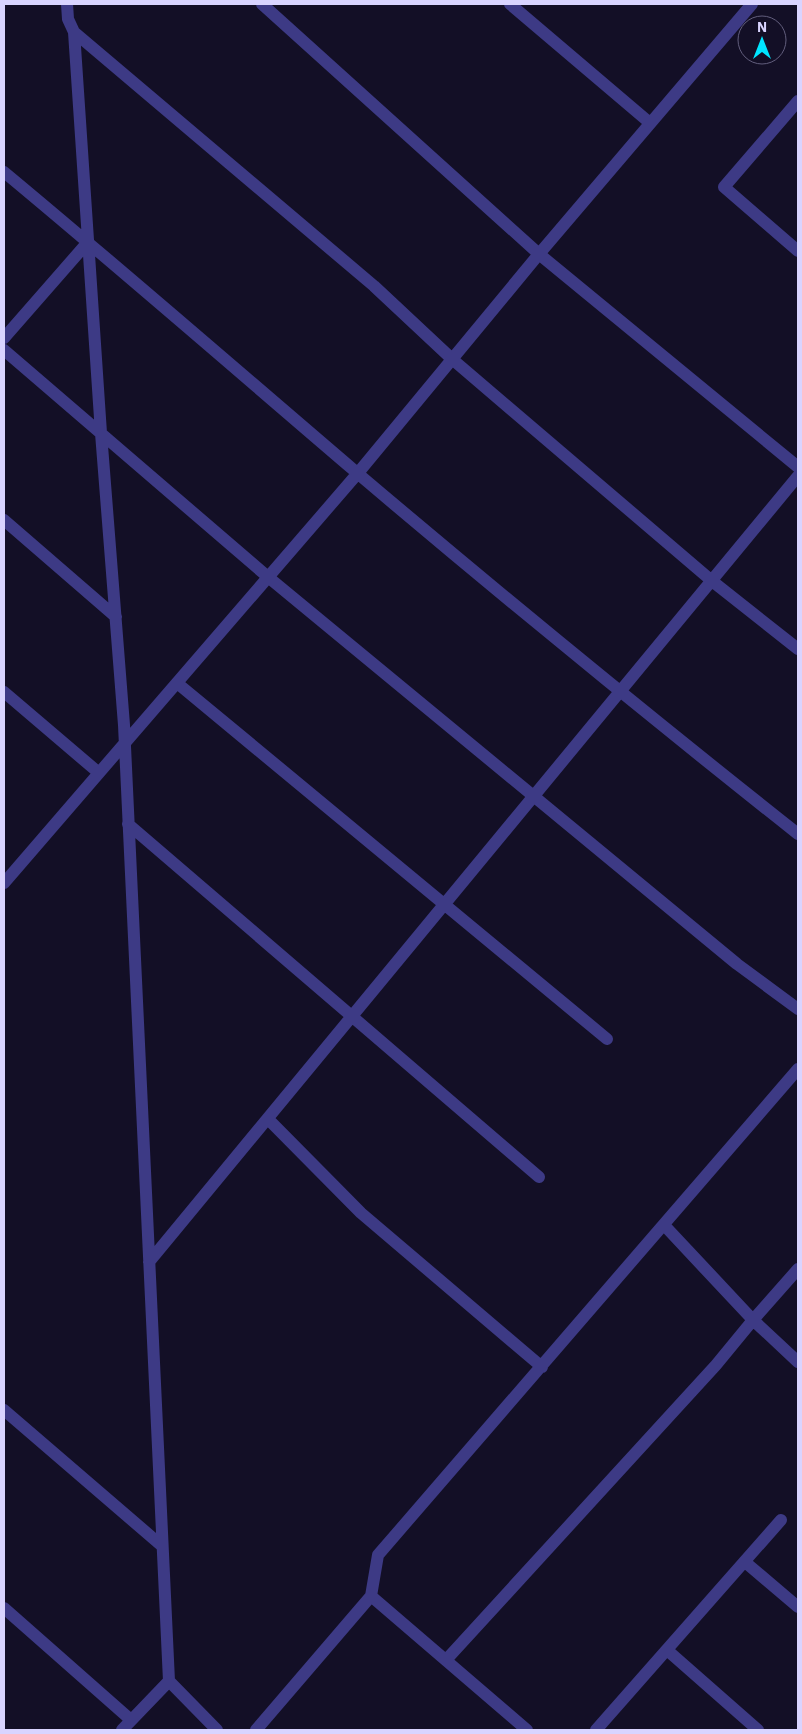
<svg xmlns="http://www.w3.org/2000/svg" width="802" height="1734" font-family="'IBM Plex Sans',sans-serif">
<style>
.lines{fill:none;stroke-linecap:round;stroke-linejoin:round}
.minor{stroke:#3d3a85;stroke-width:12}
</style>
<rect width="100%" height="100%" fill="#130f26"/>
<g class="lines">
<!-- minor -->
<path class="minor" d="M67,4l1,15 6,13 27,401 23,292 45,956
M262,4l277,250 259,213
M510,4l140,119
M74,32l300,254 78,73 260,222 86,68
M798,101l-74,86 74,64
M4,172c118,98 235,200 352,300 145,123 293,244 442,362
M4,338l84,-96
M4,350l264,227 469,387 61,45
M4,520l112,97
M177,683l430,356
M4,692l95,81
M128,824l411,353
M4,883l354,-410 181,-219 213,-250
M268,1119l93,94 181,154
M664,1225l89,95 45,42
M149,1262l649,-786
M4,1410l158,136
M745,1562l53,45
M371,1596l156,134
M4,1608l127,112
M667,1650l91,80
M446,1660l270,-295 37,-45 45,-51
M122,1730l47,-49 48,49
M256,1730l115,-134 7,-41 420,-486
M596,1730l185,-210"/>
</g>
<!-- border -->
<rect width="802" height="1734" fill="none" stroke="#d9d4ff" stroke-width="10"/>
<!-- north arrow -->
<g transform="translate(762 40)"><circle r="24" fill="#130f26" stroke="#625e7d"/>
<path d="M0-4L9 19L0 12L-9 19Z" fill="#00e5ff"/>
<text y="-8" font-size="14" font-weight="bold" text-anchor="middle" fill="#d9d4ff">N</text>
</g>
</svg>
